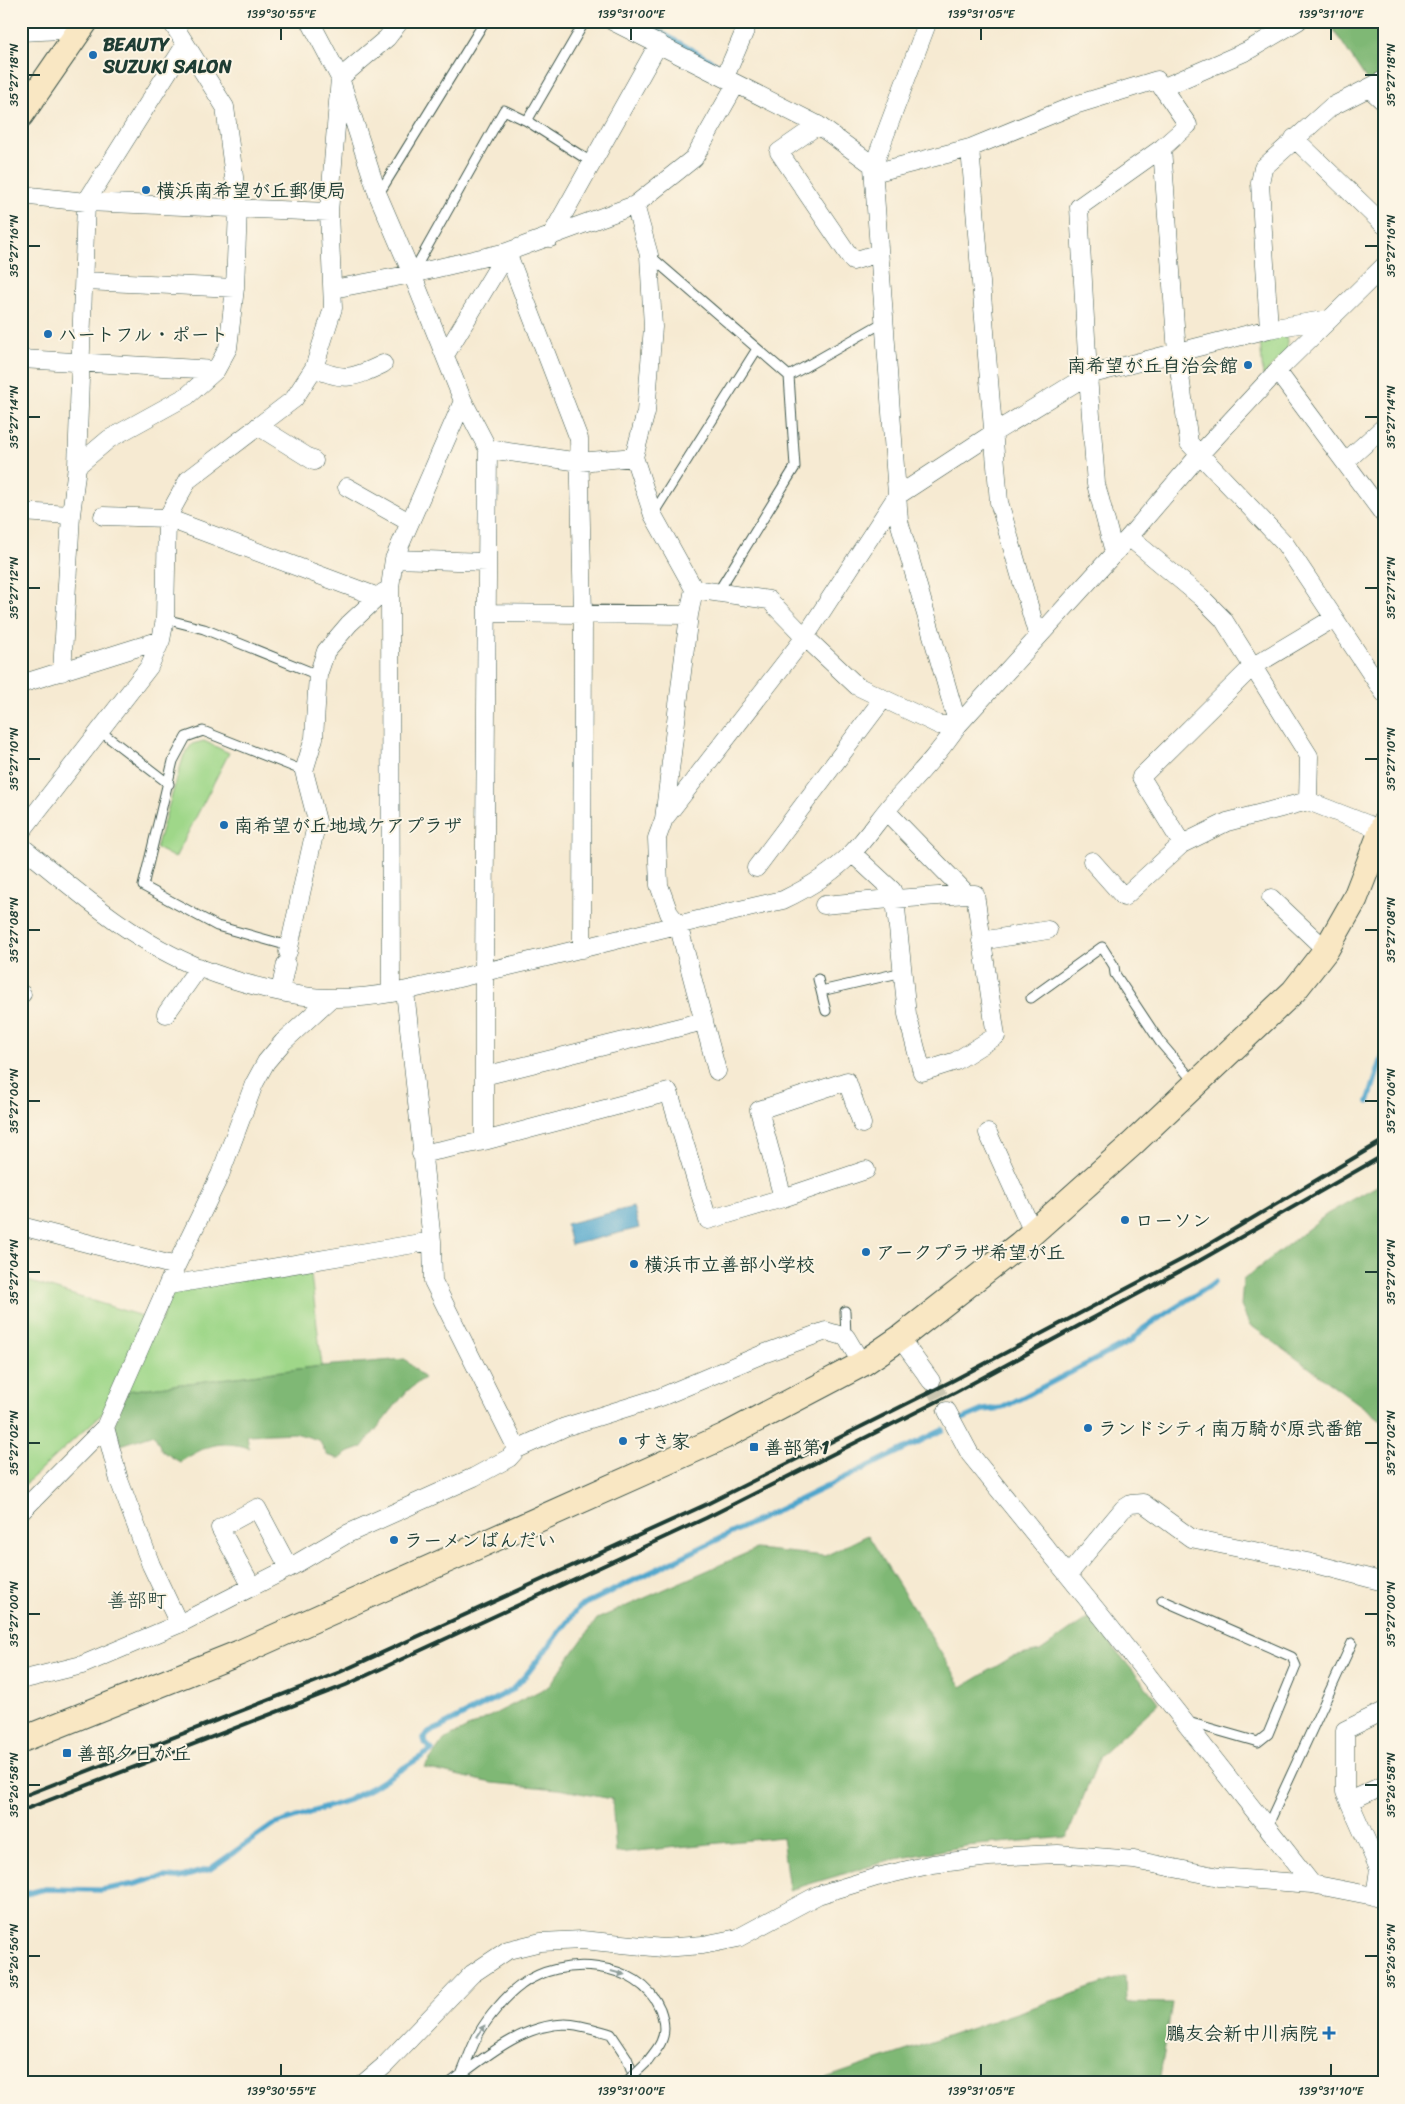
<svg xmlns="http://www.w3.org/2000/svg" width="1405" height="2104" font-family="Sriracha,'Klee One',sans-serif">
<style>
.green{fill:#9fd789;stroke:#5f8a5e}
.forest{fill:#7fb875;stroke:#4f7a54}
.water{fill:#4fa6cc;stroke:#377280}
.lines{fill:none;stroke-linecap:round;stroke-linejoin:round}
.stream{stroke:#4fa6cc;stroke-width:5.5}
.street-tunnel{stroke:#cbc7b2;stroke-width:18;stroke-dasharray:18 9;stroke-linecap:butt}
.lane-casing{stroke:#3f574c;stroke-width:11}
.street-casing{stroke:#3f574c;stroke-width:19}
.secondary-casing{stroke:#3f574c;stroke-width:27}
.lane{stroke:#fff;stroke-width:9}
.street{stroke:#fff;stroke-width:18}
.secondary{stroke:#f9e7c3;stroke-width:25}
.rail{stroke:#1f3d34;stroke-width:4}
.lane-bridge-casing{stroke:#3f574c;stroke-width:11;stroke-linecap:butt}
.lane-bridge{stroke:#fff;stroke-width:9}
.oneway{fill:#8f9e9a}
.ticks{fill:none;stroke:#1f3d34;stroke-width:2}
.poi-dot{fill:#1f6fb2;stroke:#fcf5e5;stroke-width:2}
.labels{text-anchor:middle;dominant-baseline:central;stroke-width:4;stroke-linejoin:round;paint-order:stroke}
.poi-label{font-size:19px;font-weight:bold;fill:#1f3d34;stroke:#fcf5e5;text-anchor:start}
.neighbourhood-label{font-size:20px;fill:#1f3d34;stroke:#fcf5e5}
.neatline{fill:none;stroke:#1f3d34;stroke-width:2}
.ticks-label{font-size:12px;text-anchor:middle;fill:#1f3d34}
</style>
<rect width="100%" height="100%" fill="#fcf5e5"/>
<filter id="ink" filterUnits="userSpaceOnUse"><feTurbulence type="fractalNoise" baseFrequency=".02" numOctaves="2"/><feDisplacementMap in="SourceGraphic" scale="10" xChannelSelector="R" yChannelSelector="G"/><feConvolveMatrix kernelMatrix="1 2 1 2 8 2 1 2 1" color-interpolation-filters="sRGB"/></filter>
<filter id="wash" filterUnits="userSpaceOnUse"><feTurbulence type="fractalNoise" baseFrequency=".0096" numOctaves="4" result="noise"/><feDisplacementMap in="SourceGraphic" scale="20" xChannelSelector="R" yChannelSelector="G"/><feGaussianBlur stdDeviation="1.12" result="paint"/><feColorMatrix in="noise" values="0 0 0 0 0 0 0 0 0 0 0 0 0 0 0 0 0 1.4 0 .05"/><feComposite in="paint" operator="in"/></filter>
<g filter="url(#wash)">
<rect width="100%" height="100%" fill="#f6ead2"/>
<!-- green -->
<path class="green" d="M1286,334l2,15 -25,27 -3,-37z
M204,741l25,12 -54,105 -19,-10 28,-93 8,-11z
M310,1267l12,99 -195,25 -106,97v-209l140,43 11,-33z"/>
<!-- forest -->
<path class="forest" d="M1328,21h56v52l-16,9z
M1384,1182v240l-135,-98 -8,-18 2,-26 84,-66z
M405,1359l19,19 -17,13 -46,57 -14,5 -7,6 -13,-4 -8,-15 -24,-7 -48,2 2,13c-31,-9 -43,-2 -69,14l-18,-11 -8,-17 -33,11 -7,-20 13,-34 195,-25z
M868,1535l94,152 50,-30 28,-6 49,-34 70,86 -59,53 -33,81 -101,9 -75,14 -102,30 -7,-53 -166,16 -4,-54 -54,-10 -66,-6 -68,-15 20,-28 105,-54 48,-67 159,-70 69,7z
M1125,1976l1,26 46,1 -13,80h-348z"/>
<!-- water -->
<path class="water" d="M633,1207l6,21 -68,17 -5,-21z"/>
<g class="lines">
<!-- stream -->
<path class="stream" d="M640,21l80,45
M1368,1102l16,-50
M960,1420l23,-10 19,-2 129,-67 13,-13 71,-46
M21,1895l24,-6 56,1 34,-6 17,-5 14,-2 13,1 31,-9 63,-44 75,-25 25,-13 59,-37 -7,-7 -1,-5 5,-5 83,-43 14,-15 53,-68 364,-177"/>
</g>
</g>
<g filter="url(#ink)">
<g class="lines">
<!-- street-tunnel -->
<path class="street-tunnel" d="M931,1381l16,30"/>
<defs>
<path id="lane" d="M527,121l58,-100
M378,195l107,-174
M649,255l140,121 6,91 -77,125
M412,274l92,-164 23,11 64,41
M789,376l95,-54
M653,514l104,-165
M165,619l39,10 114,46
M100,731l69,53
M289,946l-72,-20 -74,-40 30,-125 13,-24 17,-6 101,40
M818,979l8,32
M821,991l82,-19
M1031,998l71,-51 12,19 1,8 45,68 34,40
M845,1311l1,26
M1162,1600l130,57 4,9 -28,68 -10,8 -70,-20
M1267,1827l85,-184
M461,2075c6,-14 11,-29 18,-42 9,-16 28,-38 42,-48 39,-30 119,-25 139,24 4,11 6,23 1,33 -3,7 -9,13 -13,19
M450,2083c34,-25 71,-58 115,-59 15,0 32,6 46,10l16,24 9,25"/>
<path id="street" d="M310,21l30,57 38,117 34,79 51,127 25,48 -4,523v169
M612,21l206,104 63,46 89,-23 105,-43 82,-25 31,45 -26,23 -83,59 9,168 8,109 18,68
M21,32l60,-3
M725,77l24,-56
M1162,88l85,-37 51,-30
M1369,88l15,14
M818,125l-39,27 74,109 26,-8
M1294,138l90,87
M970,148l29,354 39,135
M1162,148l15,205 12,90 96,101 99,149
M21,195l65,7 243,10
M550,238l109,-195
M507,252l72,187 4,176 -1,334
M85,281l150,7
M333,289l79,-15 95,-22 128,-47 59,-47 42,-74
M1269,329l-9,-146 3,-15 68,-61 53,-27
M445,355l62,-103
M21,359l195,11
M314,368c30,14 40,10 69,-4
M1277,371l107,144
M258,426l56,35
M488,449l92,13 54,-5 12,-45 7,-85 -4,-72 -14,-50
M634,457l19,58 41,74 -5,26 -25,204
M1345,462l39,-35
M77,466l32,-27 78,-43 29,-26 12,-22 7,-60 3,-80 -13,-101 -54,-86
M347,487l62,35
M21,512l50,3
M103,516l64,2 211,79 6,-5
M1129,537l72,60 22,22 86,137 -1,45
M394,559l93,3
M694,589l75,11 36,37 52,49 82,39h19l-59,-204 -26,-354 55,-146
M488,613l201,2
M1334,618l-82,49 -111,110 41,67 45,-22 81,-21 74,29
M62,672l9,-157 6,-49 9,-264 99,-157
M21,684l140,-44
M886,811l81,83
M21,832l128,-165 12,-27 4,-21 2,-101 21,-38 106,-81 20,-31 19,-60 -4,-96 11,-134 47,-40 13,-17
M21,846c56,45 111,95 179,122 35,14 93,30 131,30 54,1 105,-15 157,-27 99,-23 196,-49 295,-71 25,-12 50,-27 69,-47 16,-17 29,-37 44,-54 22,-24 44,-47 62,-74l171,-188 71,-83 77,-83 107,-105
M1092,861l32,36 58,-53
M756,868l127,-169
M1271,898l55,52
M824,905l66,-6h5l72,-5h8l21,142 -40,25 -34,11 -15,-58 -12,-115 -3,-9 -40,-37
M981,941l67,-11
M288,952l29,-131 -13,-50 10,-33 4,-63 8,-24 23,-27 29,-27
M280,991l6,-27
M405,991l27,250 1,40 84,168
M391,993l-1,-406 4,-28 69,-158
M21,994h1
M166,1014l33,-47
M717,1071l-39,-147 -9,-11 -10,-28 -2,-47 7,-19 141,-182 92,-141 98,-64 93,-57 181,-46 60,-10
M484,1076l220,-55
M988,1133l45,99
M421,1154l63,-13 185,-49 39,128 75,-22 83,-28
M783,1198l-24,-88 88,-29 15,43
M21,1226l155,40
M169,1285l263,-44
M900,1338l31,43
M947,1411l23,43 132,163 210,267
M21,1512l84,-85
M1068,1575l55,-66 8,-5 12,-1 48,35 116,24 77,20
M252,1587l-32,-59 37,-20 32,60
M179,1624l-28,-59 -32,-85 -14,-53 71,-161 44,-91 34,-91 12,-22 17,-20 48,-44
M21,1680l61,-15 97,-41 110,-56 58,-34 127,-57 35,-19 8,-9 48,-22 96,-30 102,-43 63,-23 20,6 16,27
M1349,1801l35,-16
M1375,1897l4,-28 -34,-77v-62l39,-19
M364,2083l20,-17 88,-92 36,-24 33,-8 41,-2 81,8 40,-3 35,-7 80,-43 59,-18 56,-13 56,-7 69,-3 76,6 85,17 93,7 72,14"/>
<path id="secondary" d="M21,115l65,-94
M21,1740l218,-87 486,-217 137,-72 38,-26 120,-94 111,-99 163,-154 32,-41 29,-51 29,-75"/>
</defs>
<!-- lane casing -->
<use href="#lane" class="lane-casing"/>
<!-- street casing -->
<use href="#street" class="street-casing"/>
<!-- secondary casing -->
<use href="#secondary" class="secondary-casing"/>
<!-- lane -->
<use href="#lane" class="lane"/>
<!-- street -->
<use href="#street" class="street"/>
<!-- secondary -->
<use href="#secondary" class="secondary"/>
<!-- rail -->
<path class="rail" d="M21,1797l319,-125 365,-167 247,-124 242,-128 190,-113
M21,1811l325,-126 360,-167 250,-126 243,-131 185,-106"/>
<defs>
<path id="lane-bridge" d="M625,2083l23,-22"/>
</defs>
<!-- lane-bridge casing -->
<use href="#lane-bridge" class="lane-bridge-casing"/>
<!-- lane-bridge -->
<use href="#lane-bridge" class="lane-bridge"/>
</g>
<!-- one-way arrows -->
<defs><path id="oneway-solid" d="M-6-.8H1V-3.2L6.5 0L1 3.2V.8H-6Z" transform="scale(1.25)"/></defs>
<g class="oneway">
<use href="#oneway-solid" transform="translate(618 1973) rotate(15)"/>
<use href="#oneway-solid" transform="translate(481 2031) rotate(-57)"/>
</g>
</g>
<!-- ticks -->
<path class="ticks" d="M281,28v12M631,28v12M981,28v12M1331,28v12M28,75h12M1365,75h13M28,246h12M1365,246h13M28,417h12M1365,417h13M28,588h12M1365,588h13M28,759h12M1365,759h13M28,930h12M1365,930h13M28,1101h12M1365,1101h13M28,1272h12M1365,1272h13M28,1443h12M1365,1443h13M28,1614h12M1365,1614h13M28,1785h12M1365,1785h13M28,1956h12M1365,1956h13M281,2064v12M631,2064v12M981,2064v12M1331,2064v12"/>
<!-- markers -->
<g class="poi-dot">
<circle cx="93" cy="55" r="5"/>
<circle cx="146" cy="190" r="5"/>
<circle cx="48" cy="334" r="5"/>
<circle cx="1248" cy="365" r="5"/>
<circle cx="224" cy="825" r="5"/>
<circle cx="1125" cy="1220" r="5"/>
<circle cx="866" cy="1252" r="5"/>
<circle cx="634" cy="1264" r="5"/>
<circle cx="1088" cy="1428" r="5"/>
<circle cx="623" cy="1441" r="5"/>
<rect x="749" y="1442" width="10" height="10" rx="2.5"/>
<circle cx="394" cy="1540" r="5"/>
<rect x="62" y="1748" width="10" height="10" rx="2.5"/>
<path d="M1326.5 2025.5h5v5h5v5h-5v5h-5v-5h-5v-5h5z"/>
</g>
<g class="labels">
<!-- poi labels -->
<g class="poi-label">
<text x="103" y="44">BEAUTY<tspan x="103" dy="22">SUZUKI SALON</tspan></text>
<text x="156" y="190">横浜南希望が丘郵便局</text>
<text x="58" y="334">ハートフル・ポート</text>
<text x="1238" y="365" text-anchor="end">南希望が丘自治会館</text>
<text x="234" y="825">南希望が丘地域ケアプラザ</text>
<text x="1135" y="1220">ローソン</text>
<text x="876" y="1252">アークプラザ希望が丘</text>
<text x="644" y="1264">横浜市立善部小学校</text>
<text x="1098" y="1428">ランドシティ南万騎が原弐番館</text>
<text x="633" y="1441">すき家</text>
<text x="764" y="1447">善部第1</text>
<text x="404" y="1540">ラーメンばんだい</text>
<text x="77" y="1753">善部夕日が丘</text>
<text x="1318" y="2033" text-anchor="end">鵬友会新中川病院</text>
</g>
<!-- neighbourhood labels -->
<g class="neighbourhood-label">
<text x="137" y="1600">善部町</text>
</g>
</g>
<!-- margin -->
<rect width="1405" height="2104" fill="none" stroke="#fcf5e5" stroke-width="55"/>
<rect x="28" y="28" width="1350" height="2048" class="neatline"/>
<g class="ticks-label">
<text x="281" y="18">139°30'55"E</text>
<text x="631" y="18">139°31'00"E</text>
<text x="981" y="18">139°31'05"E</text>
<text x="1331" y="18">139°31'10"E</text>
<text transform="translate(14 75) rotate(-90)" y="4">35°27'18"N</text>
<text transform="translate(1391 75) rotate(-90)" y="4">35°27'18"N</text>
<text transform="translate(14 246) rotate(-90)" y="4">35°27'16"N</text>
<text transform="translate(1391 246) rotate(-90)" y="4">35°27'16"N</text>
<text transform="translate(14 417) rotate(-90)" y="4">35°27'14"N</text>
<text transform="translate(1391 417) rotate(-90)" y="4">35°27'14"N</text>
<text transform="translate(14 588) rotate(-90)" y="4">35°27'12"N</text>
<text transform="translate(1391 588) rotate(-90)" y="4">35°27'12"N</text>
<text transform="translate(14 759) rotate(-90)" y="4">35°27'10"N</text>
<text transform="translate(1391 759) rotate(-90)" y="4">35°27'10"N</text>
<text transform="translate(14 930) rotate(-90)" y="4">35°27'08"N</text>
<text transform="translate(1391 930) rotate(-90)" y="4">35°27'08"N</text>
<text transform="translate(14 1101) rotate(-90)" y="4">35°27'06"N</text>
<text transform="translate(1391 1101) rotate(-90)" y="4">35°27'06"N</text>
<text transform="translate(14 1272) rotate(-90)" y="4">35°27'04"N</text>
<text transform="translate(1391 1272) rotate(-90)" y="4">35°27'04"N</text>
<text transform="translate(14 1443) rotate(-90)" y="4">35°27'02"N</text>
<text transform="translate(1391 1443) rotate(-90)" y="4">35°27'02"N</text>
<text transform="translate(14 1614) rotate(-90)" y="4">35°27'00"N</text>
<text transform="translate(1391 1614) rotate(-90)" y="4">35°27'00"N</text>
<text transform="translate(14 1785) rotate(-90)" y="4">35°26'58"N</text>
<text transform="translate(1391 1785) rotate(-90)" y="4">35°26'58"N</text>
<text transform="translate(14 1956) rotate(-90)" y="4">35°26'56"N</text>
<text transform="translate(1391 1956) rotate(-90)" y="4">35°26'56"N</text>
<text x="281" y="2095">139°30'55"E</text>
<text x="631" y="2095">139°31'00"E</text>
<text x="981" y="2095">139°31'05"E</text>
<text x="1331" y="2095">139°31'10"E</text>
</g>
</svg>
